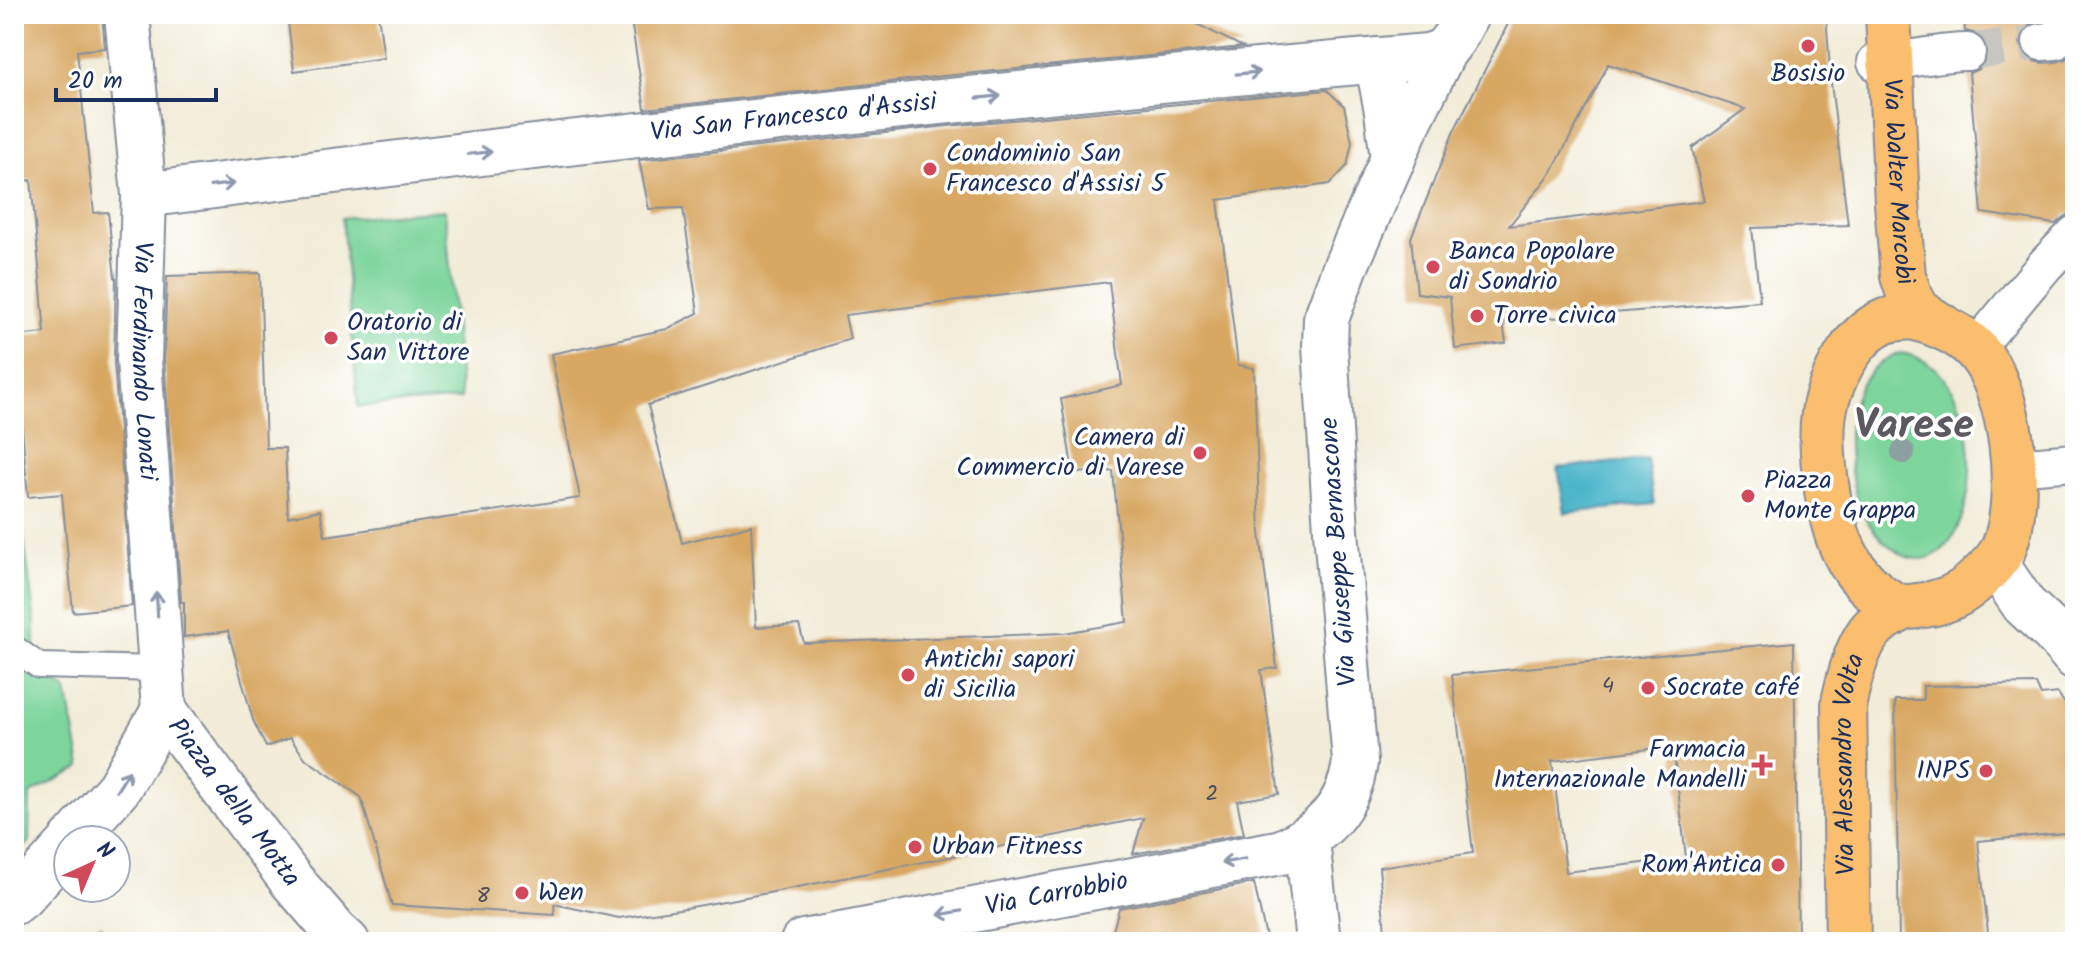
<svg xmlns="http://www.w3.org/2000/svg" width="2089" height="956" font-family="Kalam,sans-serif">
<style>
.green{fill:#7dd59b;stroke:#4c827c;stroke-width:2}
.water{fill:#4cb6c9;stroke:#347294;stroke-width:2}
.building{fill:#d8a863;fill-rule:evenodd}
.lines{fill:none;stroke-linecap:round;stroke-linejoin:round}
.pedestrian-tunnel{stroke:#c7c6c0;stroke-width:36;stroke-dasharray:36 18;stroke-linecap:butt}
.service-casing{stroke:#868e9b;stroke-width:28}
.pedestrian-casing{stroke:#868e9b;stroke-width:40}
.minor-casing{stroke:#868e9b;stroke-width:48}
.primary-casing{stroke:#868e9b;stroke-width:48}
.service{stroke:#fff;stroke-width:24}
.pedestrian{stroke:#fff;stroke-width:36}
.minor{stroke:#fff;stroke-width:44}
.primary{stroke:#fbbd6e;stroke-width:44}
.tree{fill:#8ca09f}
.oneway{stroke:#8d97ae}
.poi-dot{fill:#d1495b;stroke:#fff;stroke-width:3}
.labels{text-anchor:middle;dominant-baseline:central;stroke-width:7;stroke-linejoin:round;paint-order:stroke}
.number-label{font-size:22px;fill:#4a4d5f}
.poi-label{font-size:26px;fill:#1b2f5e;stroke:#fff;text-anchor:start}
.street-label{font-size:26px;fill:#1b2f5e;stroke:#fff}
.town-label{font-size:42px;font-weight:bold;fill:#5d5960;stroke:#fff}
</style>
<rect width="100%" height="100%" fill="#fff"/>
<filter id="ink" filterUnits="userSpaceOnUse"><feTurbulence type="fractalNoise" baseFrequency=".0125" numOctaves="2"/><feDisplacementMap in="SourceGraphic" scale="16" xChannelSelector="R" yChannelSelector="G"/><feConvolveMatrix kernelMatrix="1 2 1 2 8 2 1 2 1" color-interpolation-filters="sRGB"/></filter>
<filter id="wash" filterUnits="userSpaceOnUse"><feTurbulence type="fractalNoise" baseFrequency=".006" numOctaves="4" result="noise"/><feDisplacementMap in="SourceGraphic" scale="32" xChannelSelector="R" yChannelSelector="G"/><feGaussianBlur stdDeviation="1.8" result="paint"/><feColorMatrix in="noise" values="0 0 0 0 0 0 0 0 0 0 0 0 0 0 0 0 0 1.4 0 .05"/><feComposite in="paint" operator="in"/></filter>
<g filter="url(#wash)">
<rect width="100%" height="100%" fill="#f2ecd8"/>
<!-- green -->
<path class="green" d="M445,210l16,189 -103,8 -16,-189z
M1901,353c94,14 84,205 18,206 -11,0 -19,-4 -27,-11 -12,-9 -21,-20 -28,-32 -8,-13 -11,-32 -13,-46 -6,-47 -2,-100 50,-117z
M14,465l21,158v38l32,30 14,76 -51,27 -1,48 -15,13z
M101,925l4,17h-45z"/>
<!-- water -->
<path class="water" d="M1647,459l7,45 -89,9 -7,-45z"/>
<g id="blocks">
<!-- building -->
<path class="building" d="M14,14h88l3,34 -28,3 17,162 14,-1 7,66h1l-2,84 18,244 -59,6 -11,-118 -34,3 -14,-161 31,-3 -14,-153 -17,2z
M287,14h91l6,44 -90,13z
M630,14h547l66,33 -300,29 -298,33z
M1513,14h313l5,69 17,142 -96,3 8,73 -257,21 3,21 -51,6 -5,-52 -33,-4 -6,-55 43,-107zM1608,64l137,45 -53,39 12,53 -195,25 42,-53 46,-86z
M1964,14h84l-5,7 -13,3 -7,8 -3,11 4,11 9,7 9,2 14,-1 10,-3 9,-10v165h-7l-13,10 -73,-11 -13,-140 10,-4 6,-7 3,-12 -3,-8 -8,-8 -12,-3z
M1327,90l17,16 8,36 -5,24 -17,18 -112,16 20,165 16,3 6,165 17,135 -16,2 18,124 -42,7 7,33 -111,20 10,-36 -370,74 -87,16 -67,10 -65,-14 1,11 -163,-10 -31,-108 -55,-38 -16,-21 -24,9 -13,-27 -25,-89 -44,6v-35h-3l-17,-243 3,-83 93,-3 6,175h19l3,69 32,-7 5,26 255,-38 -29,-144 116,-25 31,-16 -15,-105 -34,1 -10,-49 309,-34zM1109,282l13,103 -61,14 12,74 40,-2 14,151 -63,11 -260,10 -5,-18 -43,2 -5,-102 -69,18 -34,-138 202,-66 -5,-24z
M1794,642l4,300h-412l-7,-75 94,-14 -21,-178zM1673,746l13,112 -120,14 -14,-111z
M2036,684l5,11 17,-2 17,27v112l-97,9 11,101h-90l-4,-242h28v-14z
M1254,883l13,59h-157l9,-34z"/>
</g>
</g>
<g filter="url(#ink)">
<use href="#blocks" fill-opacity="0" stroke="#868e9b" stroke-width="2"/>
<g class="lines">
<!-- pedestrian-tunnel -->
<path class="pedestrian-tunnel" d="M1967,52l74,-10"/>
<defs>
<path id="service" d="M14,648l25,18 121,3"/>
<path id="pedestrian" d="M2041,42l14,-1 18,-27
M1876,62c30,0 60,-10 91,-10
M1975,349l71,-85 29,-30
M2014,467l61,-5"/>
<g id="minor">
<path id="s1" d="M127,14l17,181 -5,165 25,350"/>
<path d="M1377,60l10,51 6,48"/>
<path id="s2" d="M144,195c427,-55 855,-103 1284,-139l16,-5"/>
<path d="M2003,550l-5,17 26,38 29,27 22,25"/>
<path id="s3" d="M164,710l128,171 44,51 11,10"/>
<path d="M72,840l46,-51 46,-79"/>
<path d="M1307,840l11,102"/>
<path d="M14,902l7,-5 47,-52"/>
<path id="s4" d="M803,942l479,-90c40,-19 67,-44 73,-90l-19,-231 -11,-186 1,-26 19,-51 61,-140 38,-77 10,-13 13,-24"/>
</g>
<g id="primary">
<path id="s5" d="M1888,14l9,189 6,73 6,18 9,17 28,18"/>
<path d="M1912,317c23,6 47,15 64,33 37,40 48,147 28,197 -4,9 -11,17 -18,24 -19,20 -35,30 -62,34 -6,1 -13,2 -18,2 -12,0 -23,-9 -32,-16 -12,-11 -22,-23 -29,-38 -18,-35 -29,-117 -18,-154 9,-29 27,-64 56,-77 9,-4 19,-4 29,-5z"/>
<path id="s6" d="M1848,942l-4,-240c5,-23 14,-62 32,-77 8,-7 19,-12 28,-18"/>
</g>
</defs>
<!-- service casing -->
<use href="#service" class="service-casing"/>
<!-- pedestrian casing -->
<use href="#pedestrian" class="pedestrian-casing"/>
<!-- minor casing -->
<use href="#minor" class="minor-casing"/>
<!-- primary casing -->
<use href="#primary" class="primary-casing"/>
<!-- service -->
<use href="#service" class="service"/>
<!-- pedestrian -->
<use href="#pedestrian" class="pedestrian"/>
<!-- minor -->
<use href="#minor" class="minor"/>
<!-- primary -->
<use href="#primary" class="primary"/>
</g>
<!-- trees -->
<circle class="tree" cx="1903" cy="452" r="12"/>
<!-- one-way arrows -->
<defs><path id="oneway-shaft" d="M-6 0H5M1.5-3L5.5 0L1.5 3" fill="none" stroke-width="1.6" stroke-linecap="round" stroke-linejoin="round" transform="scale(2)"/></defs>
<g class="oneway">
<use href="#oneway-shaft" transform="translate(1248 73) rotate(-5)"/>
<use href="#oneway-shaft" transform="translate(989 97) rotate(-5)"/>
<use href="#oneway-shaft" transform="translate(480 153) rotate(-6)"/>
<use href="#oneway-shaft" transform="translate(222 185) rotate(-7)"/>
<use href="#oneway-shaft" transform="translate(157 604) rotate(-93)"/>
<use href="#oneway-shaft" transform="translate(123 781) rotate(-58)"/>
<use href="#oneway-shaft" transform="translate(1233 861) rotate(170)"/>
<use href="#oneway-shaft" transform="translate(950 913) rotate(170)"/>
</g>
</g>
<!-- markers -->
<g class="poi-dot">
<circle cx="1808" cy="46" r="8"/>
<circle cx="930" cy="169" r="8"/>
<circle cx="1433" cy="267" r="8"/>
<circle cx="1477" cy="316" r="8"/>
<circle cx="331" cy="338" r="8"/>
<circle cx="1200" cy="453" r="8"/>
<circle cx="1748" cy="496" r="8"/>
<circle cx="908" cy="675" r="8"/>
<circle cx="1648" cy="688" r="8"/>
<path d="M1758 753h8v8h8v8h-8v8h-8v-8h-8v-8h8z"/>
<circle cx="1986" cy="771" r="8"/>
<circle cx="915" cy="847" r="8"/>
<circle cx="1778" cy="865" r="8"/>
<circle cx="522" cy="893" r="8"/>
</g>
<g class="labels">
<!-- number labels -->
<g class="number-label">
<text x="1608" y="686">4</text>
<text x="1212" y="794">2</text>
<text x="483" y="896">8</text>
</g>
<!-- poi labels -->
<g class="poi-label">
<text x="1808" y="74" text-anchor="middle">Bosisio</text>
<text x="946" y="154">Condominio San<tspan x="946" dy="30">Francesco d'Assisi 5</tspan></text>
<text x="1449" y="252">Banca Popolare<tspan x="1449" dy="30">di Sondrio</tspan></text>
<text x="1493" y="316">Torre civica</text>
<text x="347" y="323">Oratorio di<tspan x="347" dy="30">San Vittore</tspan></text>
<text x="1184" y="438" text-anchor="end">Camera di<tspan x="1184" dy="30">Commercio di Varese</tspan></text>
<text x="1764" y="481">Piazza<tspan x="1764" dy="30">Monte Grappa</tspan></text>
<text x="924" y="660">Antichi sapori<tspan x="924" dy="30">di Sicilia</tspan></text>
<text x="1664" y="688">Socrate café</text>
<text x="1746" y="750" text-anchor="end">Farmacia<tspan x="1746" dy="30">Internazionale Mandelli</tspan></text>
<text x="1970" y="771" text-anchor="end">INPS</text>
<text x="931" y="847">Urban Fitness</text>
<text x="1762" y="865" text-anchor="end">Rom'Antica</text>
<text x="538" y="893">Wen</text>
</g>
<!-- street labels -->
<g class="street-label">
<text stroke="none"><textPath href="#s2" startOffset="654">Via San Francesco d'Assisi</textPath></text>
<text stroke="none"><textPath href="#s5" startOffset="168">Via Walter Marcobi</textPath></text>
<text stroke="none"><textPath href="#s1" startOffset="348">Via Ferdinando Lonati</textPath></text>
<text transform="translate(1339 552) rotate(-94)">Via Giuseppe Bernascone</text>
<text stroke="none"><textPath href="#s6" startOffset="178">Via Alessandro Volta</textPath></text>
<text stroke="none"><textPath href="#s3" startOffset="116">Piazza della Motta</textPath></text>
<text stroke="none"><textPath href="#s4" startOffset="258">Via Carrobbio</textPath></text>
</g>
<!-- town labels -->
<g class="town-label">
<text x="1914" y="426">Varese</text>
</g>
</g>
<!-- margin -->
<rect width="2089" height="956" fill="none" stroke="#fff" stroke-width="48"/>
<!-- north arrow -->
<g transform="translate(92 864) rotate(44)"><circle r="38" fill="#ffffff" stroke="#a4acbf" stroke-width="2"/>
<path d="M0-6L14 30L0 20L-14 30Z" fill="#d1495b"/>
<text y="-12" font-size="22" font-weight="bold" text-anchor="middle" fill="#1b2f5e">N</text>
</g>
<!-- scale -->
<path d="M56 88v12h160v-12" fill="none" stroke="#1b2f5e" stroke-width="4"/>
<text x="68" y="88" font-size="24" fill="#1b2f5e" stroke="#ffffff" stroke-width="6" paint-order="stroke">20 m</text>
</svg>
